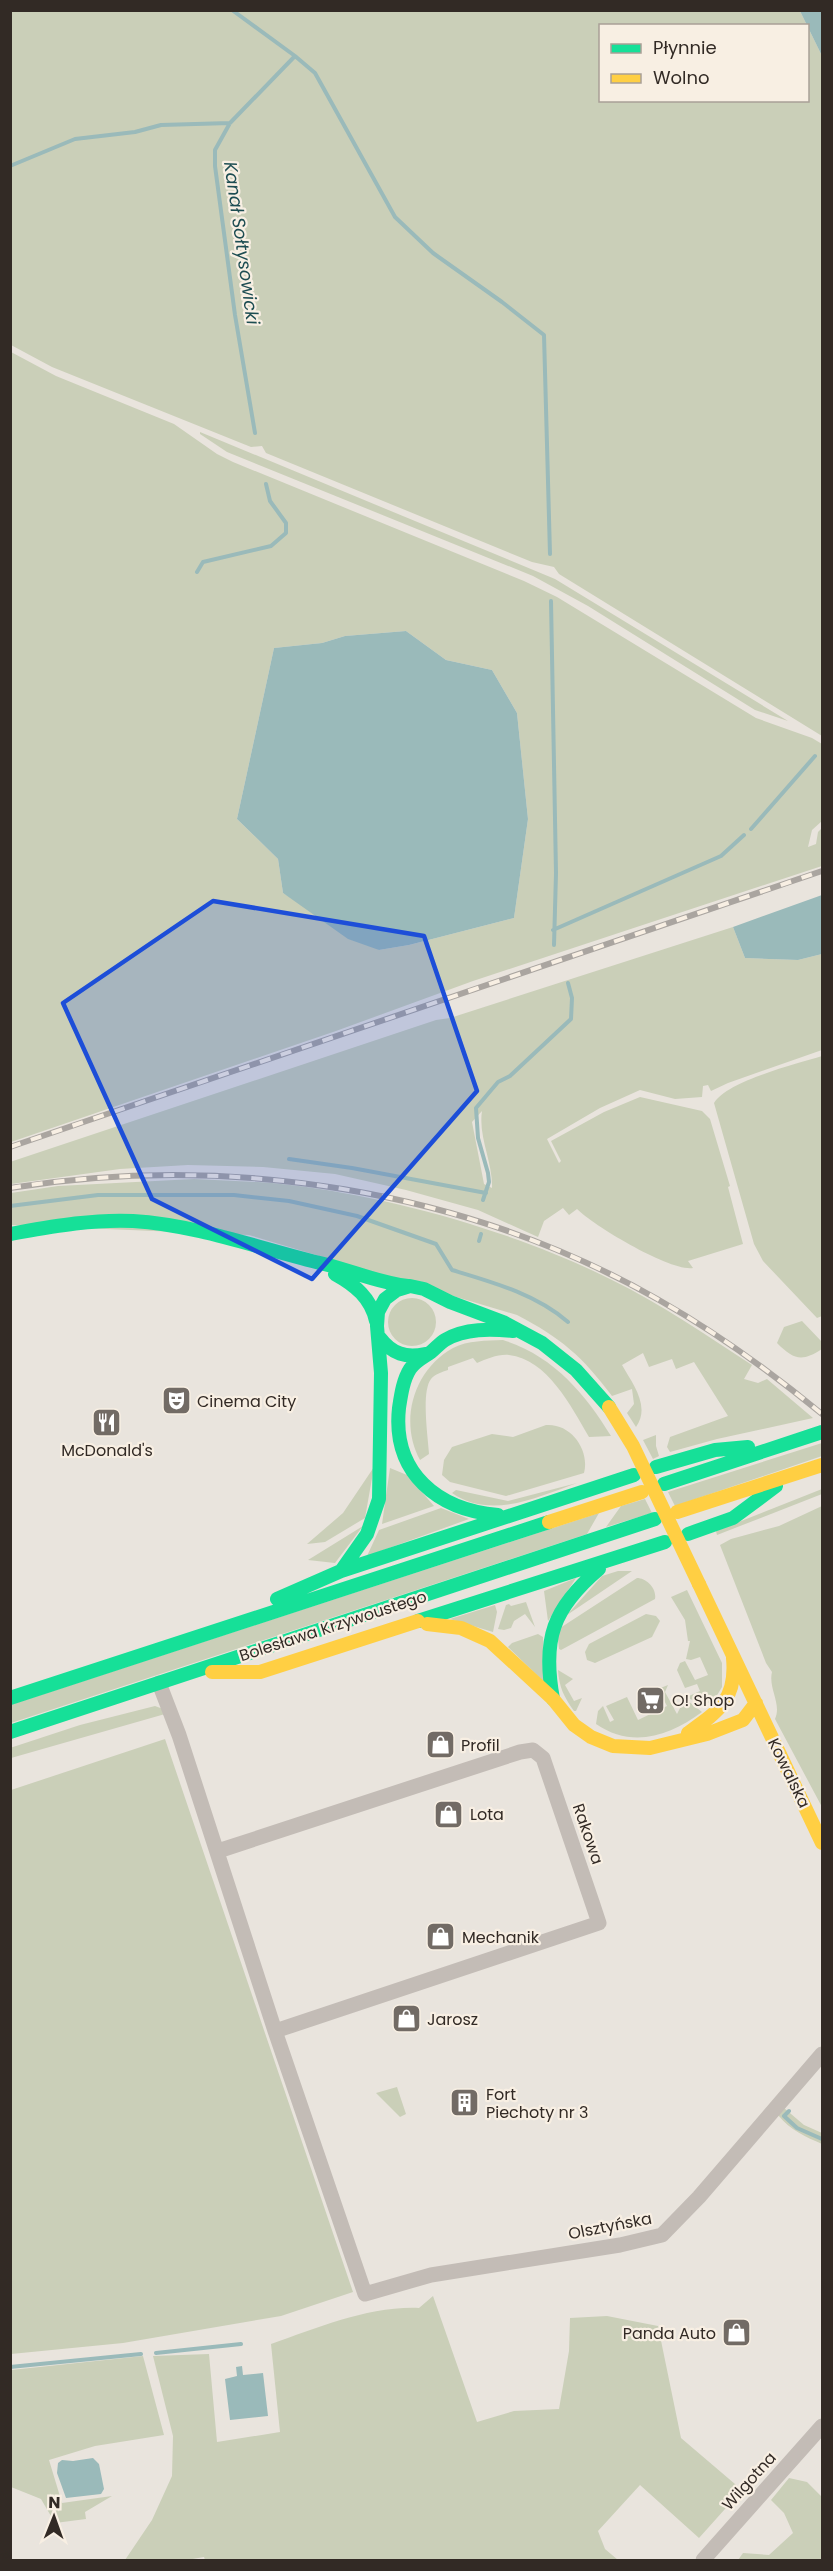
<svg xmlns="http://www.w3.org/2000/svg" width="833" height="2571" font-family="Poppins,sans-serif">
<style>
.green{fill:#cacfb8;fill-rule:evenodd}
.water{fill:#9ababa}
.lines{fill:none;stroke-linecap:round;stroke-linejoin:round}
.stream{stroke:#9ababa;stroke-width:4}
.street{stroke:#c3bcb6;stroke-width:15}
.fast{stroke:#16e098;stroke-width:14}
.slow{stroke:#ffcf43;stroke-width:14}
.rail-casing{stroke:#aaa5a0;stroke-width:6}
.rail{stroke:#f8efe3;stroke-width:4;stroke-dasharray:11;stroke-linecap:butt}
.slow-bridge{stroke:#ffcf43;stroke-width:14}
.marked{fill:#1d4ed8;fill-opacity:0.2;stroke:#1d4ed8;stroke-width:4.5;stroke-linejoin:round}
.labels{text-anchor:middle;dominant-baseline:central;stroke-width:4.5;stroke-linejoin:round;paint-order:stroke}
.poi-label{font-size:16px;fill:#322a25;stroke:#f8efe3;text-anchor:start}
.street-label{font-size:16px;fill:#322a25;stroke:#f8efe3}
.water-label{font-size:18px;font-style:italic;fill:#1d4d52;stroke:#f8efe3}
</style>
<rect width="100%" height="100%" fill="#e9e4dd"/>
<!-- green -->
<path class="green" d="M10,11h790l22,45v680l-263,-162 -5,-7 -22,-5 -266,-109 -4,-7 -11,1 -199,-80 -41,-22zM600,26h208v74h-208z
M11,352l45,24 118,48 43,30 16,8 291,119 33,16 199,121 56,20 10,6v77l-10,9 -4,17 8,-3 2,-12 4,-4v38l-349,115 -137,50 -325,111zM406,631l40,29 46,10 25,43 11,106 -14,99 -105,27 -30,5 -96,-57 -5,-34 -41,-40 37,-171 48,-5 23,-7z
M200,432l355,147 233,142 -33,-11 -167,-104 -55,-30 -306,-124 -27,-18z
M733,927l12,31 53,2 24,-6v96l-94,33 -17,8 -3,-6 -5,1 -1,11 -27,2 -35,-9 -40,18 -53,31 12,24 2,-2 -10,-20 53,-29 36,-15 62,14 8,8 20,67 -2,1 15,57 -55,17 5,7c-22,4 -99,-42 -116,-59l-8,6 -6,-7 -19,13 -6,16 -60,-27 -72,-20 -71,-16 -72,-7 -75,-2 -68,4 -109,15 -1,-22 426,-142 14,-2zM482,1111c-4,26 11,51 10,77l-8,-4 -12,-62z
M822,1056v260l-5,2 -54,-57 -9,-17 -40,-141c13,-22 82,-39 108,-47z
M194,1179c32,2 64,2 96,6 103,12 229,48 322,95 49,24 94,55 140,85l-8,14 14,4 9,-4 46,39 -96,21 -47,13 -3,-5 3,-10 58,-21 -34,-54 -18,7 -4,-10 -23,8 -6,-14 -21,12c10,18 29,41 14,62l-9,-14 7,-9 -2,-15 -20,7c-30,-40 -51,-58 -95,-81l-268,-80 -238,-10v-32l47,-7z
M388 1322a24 24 0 1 1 48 0a24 24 0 1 1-48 0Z
M802,1321l20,21v7c-20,13 -28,11 -45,-6l7,-16z
M503,1340c49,15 82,53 108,96l-22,1c-18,-31 -42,-78 -80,-82 -11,-1 -22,4 -32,8l-4,-5 -25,9v3c-6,2 -13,4 -17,9 -10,13 -3,58 -2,75l-9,6c-21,-38 -7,-90 33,-112 15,-8 33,-7 50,-8z
M546,1425c25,-2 44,25 38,48l-78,23 -56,-14 -8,-7 2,-15 8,-13 40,-13 21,3z
M656,1435v11l3,10 -6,3 -10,-19z
M822,1443v13l-147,50 -7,-14z
M374,1467l-9,51 -40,24 -18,2 36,-31z
M390,1468l17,7 27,31 -52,18z
M577,1483c-39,14 -86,37 -125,10l4,-3 52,11z
M822,1489v5l-105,41 -1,-4z
M645,1499l7,14 -46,14 15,-21z
M822,1506v301l-47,-88c7,-15 -7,-31 -3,-47l-6,-9 -46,-118 11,-6 48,-13z
M441,1508l28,11 -102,37 12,-26z
M599,1513l-12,21 -576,189 -1,-18z
M363,1526l-28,37 -27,-3z
M618,1571h14l-65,44 35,-39z
M576,1578l-28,43 -4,-30z
M637,1578c9,0 20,10 18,21l-94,51 -2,-1 -2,-19z
M687,1590l35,73v24l-9,15 -10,2 -13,-5 -1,-3 11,-5 -3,-7 -12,4 -8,-18 3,-7 5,-2 10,19 13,-5 -8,-18 -9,3 -5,-1 4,-18h-2l-3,-21 -14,-23z
M526,1602l9,25 -10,-13 -11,7 -3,7 -7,2 -6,-1 8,-24 3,-1 2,2z
M495,1605l2,7 -4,20 -43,-13z
M646,1614l10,2 4,5 -8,16 -57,26 -8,-3 -2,-8 4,-8z
M538,1634l5,3 1,45 -36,-35 4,-4z
M558,1670l15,9 -8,6 9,16 8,-3 -6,13h-2c-10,-14 -15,-24 -16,-41z
M668,1685l-3,7 12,22 5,-10 6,-3 14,11c-32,24 -70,37 -106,12l2,-13 5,-5 7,16 4,-2 -8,-14 21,-9 11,23 29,-14 -9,-17z
M155,1706l8,3 2,5 -154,44 -1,-10 70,-23z
M165,1739l188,553 -72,24 -158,27 -112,11v-564z
M397,2087l9,27 -6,3 -24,-24z
M784,2108l20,17 18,8v11c-16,-7 -32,-14 -44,-29z
M433,2296l44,126 37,-11 45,-2 10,-58 1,-33 37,-2 51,10 23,112 61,52 -43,48 -59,-53 -42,46 7,18 13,11h-413l-1,-3 -17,3h-62l27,-40 20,-44 1,-40 -20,-80 56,-2 8,88 63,-10 -9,-88c47,-16 97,-38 148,-36z
M143,2356l21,79 -69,11 -46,14 13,43 50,-7 -27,16 1,7 -31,4 -14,-24 -30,-12v-117z
M789,2478l18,4 15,15v63h-84l5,-7 26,2 24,-22 -9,-20 -13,-13z"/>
<!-- water -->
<path class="water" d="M800,11h22v45z
M406,631l40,29 46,10 25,43 11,106 -14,99 -105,27 -30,5 -31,-11 -65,-46 -5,-34 -41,-40 37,-171 48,-5 23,-7z
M822,895v59l-24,6 -53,-2 -12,-31z
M242,2366l1,9 20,-2 5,43 -38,4 -5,-41 12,-3 -1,-9z
M93,2458l6,6 5,25 -3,5 -35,4 -9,-25 1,-10 4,-3 11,1z"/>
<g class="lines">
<!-- stream -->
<path class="stream" d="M232,10l63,46 -65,67 -15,27v16l20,149 20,118
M295,56l20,17 80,144 38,36 69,49 42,33 6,219
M10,166l65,-27 60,-7 26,-7 69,-2
M197,572l6,-10 68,-16 15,-13v-10l-16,-22 -4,-17
M551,601l5,272 -2,72
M751,829l64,-73
M553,930l168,-74 23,-21
M289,1159l63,9 134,25
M483,1200l6,-18 -1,-9 -10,-35 -2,-30 22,-26 12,-6 61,-57 1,-21 -4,-15
M10,1206l88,-11h136l55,6 68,15 79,28 16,26c40,12 84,24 116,52
M479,1241l2,-7
M789,2111l-5,5 13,12 25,11
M156,2353l85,-9
M10,2367l131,-13"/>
<!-- street -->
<path class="street" d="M159,1683l20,52 96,296 90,263 66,-19 189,-30 42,-10 37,-38 123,-143
M218,1851l302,-99 13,-2 10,8 49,144 7,21 -324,108
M703,2560l119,-134"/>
<!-- fast -->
<path class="fast" d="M10,1234c40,-7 81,-15 123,-13 65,4 128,28 191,43 29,7 55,19 84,22
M335,1274c20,11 36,24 41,47
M380,1338c12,16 26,20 45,16
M656,1467l59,-17 33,-3
M664,1484l158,-52
M498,1515c-60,-5 -106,-42 -99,-107 2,-13 4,-28 11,-39 5,-8 14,-12 21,-17 5,-4 9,-9 14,-12 20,-12 46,-11 68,-9
M688,1534l45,-16 43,-32
M341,1571l26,-37 12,-35 2,-126 -4,-47 1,-14 7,-13 12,-9 13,-4 14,3 26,13 53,20 39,21 34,27 33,37
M277,1599l64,-28 293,-96
M418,1621l247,-79
M10,1698l539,-176
M553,1699c-11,-60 0,-91 46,-130
M10,1732l645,-213"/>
<!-- slow -->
<path class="slow" d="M677,1512l145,-47
M549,1522l93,-30
M699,1584l123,259
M427,1624l34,4 29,13 63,58 21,26 17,12 22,9 37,2 57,-14 36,-14 13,-17
M212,1672h48l158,-51
M688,1733c31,-22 49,-34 45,-75"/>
<defs>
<path id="rail" d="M10,1147l812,-276
M10,1188c220,-35 455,1 649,112 58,33 112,72 163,114"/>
</defs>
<!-- rail casing -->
<use href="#rail" class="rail-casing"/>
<!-- rail -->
<use href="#rail" class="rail"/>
<!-- slow-bridge -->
<path class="slow-bridge" d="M609,1407l24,39 66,138"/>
</g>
<!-- marked area -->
<path class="marked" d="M213,901l211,35 53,155 -165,188 -160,-80 -89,-196z"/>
<!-- icons -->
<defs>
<symbol id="theatre-square" viewBox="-11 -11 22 22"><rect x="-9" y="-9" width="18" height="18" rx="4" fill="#726b65" stroke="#f8efe3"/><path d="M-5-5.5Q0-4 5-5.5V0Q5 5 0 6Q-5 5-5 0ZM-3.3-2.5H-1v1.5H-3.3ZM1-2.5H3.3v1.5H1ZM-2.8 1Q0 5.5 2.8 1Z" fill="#fff"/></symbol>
<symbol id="restaurant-square" viewBox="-11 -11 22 22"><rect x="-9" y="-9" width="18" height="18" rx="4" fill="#726b65" stroke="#f8efe3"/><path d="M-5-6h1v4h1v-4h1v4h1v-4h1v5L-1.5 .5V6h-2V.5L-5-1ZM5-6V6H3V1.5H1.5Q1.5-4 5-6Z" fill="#fff"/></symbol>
<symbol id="supermarket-square" viewBox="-11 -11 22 22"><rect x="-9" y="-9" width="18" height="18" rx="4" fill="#726b65" stroke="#f8efe3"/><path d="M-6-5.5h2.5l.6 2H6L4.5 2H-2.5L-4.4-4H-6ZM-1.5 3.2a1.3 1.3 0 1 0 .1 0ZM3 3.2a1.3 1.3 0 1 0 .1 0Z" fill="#fff"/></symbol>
<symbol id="shop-square" viewBox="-11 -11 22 22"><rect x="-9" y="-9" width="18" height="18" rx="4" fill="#726b65" stroke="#f8efe3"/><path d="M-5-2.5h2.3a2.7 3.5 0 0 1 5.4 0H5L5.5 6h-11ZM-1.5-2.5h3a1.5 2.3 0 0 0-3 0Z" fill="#fff"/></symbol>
<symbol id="building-square" viewBox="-11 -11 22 22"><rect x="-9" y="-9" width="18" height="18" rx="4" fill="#726b65" stroke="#f8efe3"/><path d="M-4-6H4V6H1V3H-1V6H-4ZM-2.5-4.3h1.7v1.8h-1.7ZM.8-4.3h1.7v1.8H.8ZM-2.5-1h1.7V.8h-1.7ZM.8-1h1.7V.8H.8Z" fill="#fff"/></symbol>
</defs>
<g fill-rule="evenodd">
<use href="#theatre-square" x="160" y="1384" width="33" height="33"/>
<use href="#restaurant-square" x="90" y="1406" width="33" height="33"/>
<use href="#supermarket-square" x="634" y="1684" width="33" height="33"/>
<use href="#shop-square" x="424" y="1728" width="33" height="33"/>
<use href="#shop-square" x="432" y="1798" width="33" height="33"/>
<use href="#shop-square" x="424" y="1920" width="33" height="33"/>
<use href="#shop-square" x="390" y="2002" width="33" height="33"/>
<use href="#building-square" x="448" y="2086" width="33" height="33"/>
<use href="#shop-square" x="720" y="2316" width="33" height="33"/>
</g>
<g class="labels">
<!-- poi labels -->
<g class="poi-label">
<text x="197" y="1401">Cinema City</text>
<text x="107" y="1450" text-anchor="middle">McDonald's</text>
<text x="672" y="1700">O! Shop</text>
<text x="461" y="1745">Profil</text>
<text x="470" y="1814">Lota</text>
<text x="462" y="1937">Mechanik</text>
<text x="427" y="2019">Jarosz</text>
<text x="486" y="2094">Fort<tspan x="486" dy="18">Piechoty nr 3</tspan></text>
<text x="716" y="2333" text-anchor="end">Panda Auto</text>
</g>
<!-- street labels -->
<g class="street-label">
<text transform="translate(333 1626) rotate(-18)">Bolesława Krzywoustego</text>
<text transform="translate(789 1773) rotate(64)">Kowalska</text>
<text transform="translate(588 1834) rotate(71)">Rakowa</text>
<text transform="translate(610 2226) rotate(-11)">Olsztyńska</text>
<text transform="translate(749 2481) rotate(-48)">Wilgotna</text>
</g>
<!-- water labels -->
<g class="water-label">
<text transform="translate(242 243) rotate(82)">Kanał Sołtysowicki</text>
</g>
</g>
<!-- border -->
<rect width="833" height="2571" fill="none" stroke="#322a25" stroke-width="24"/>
<!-- legend -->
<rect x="599" y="24" width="210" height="78" fill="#f8efe3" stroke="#a9a097" stroke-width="1.5"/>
<rect x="611" y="44" width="30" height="9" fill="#16e098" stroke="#a9a097" stroke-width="1.5"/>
<text x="653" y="54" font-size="18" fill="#322a25">Płynnie</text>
<rect x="611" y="74" width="30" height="9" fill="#ffcf43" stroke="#a9a097" stroke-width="1.5"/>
<text x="653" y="84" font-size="18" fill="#322a25">Wolno</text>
<!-- north arrow -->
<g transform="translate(54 2517) rotate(1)" stroke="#f8efe3" stroke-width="4.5" paint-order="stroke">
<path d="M0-4.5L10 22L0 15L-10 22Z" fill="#322a25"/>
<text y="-9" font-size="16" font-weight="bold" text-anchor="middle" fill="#322a25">N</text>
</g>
</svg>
